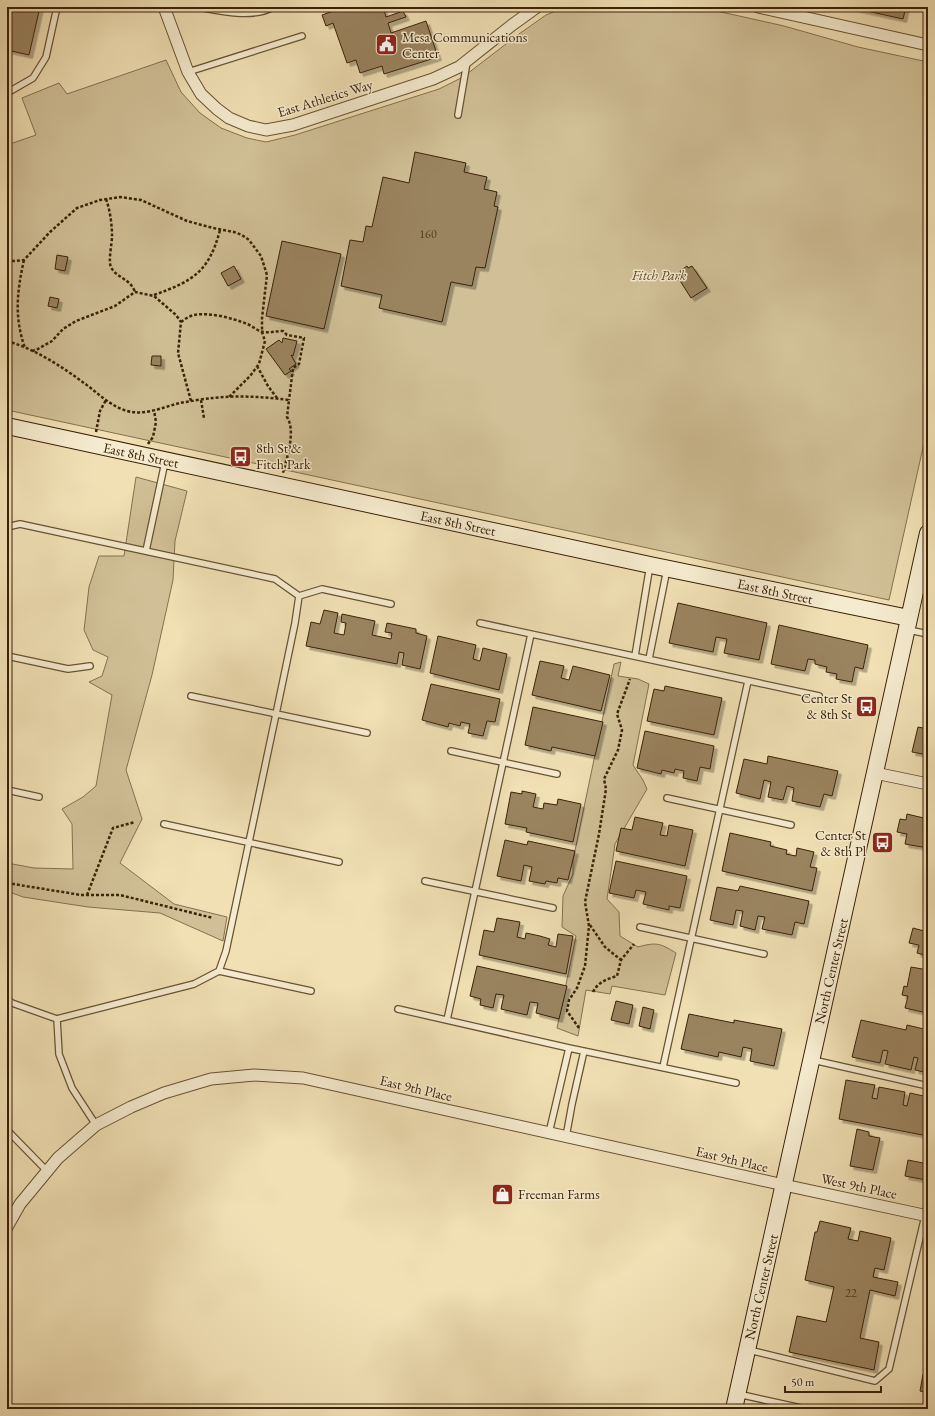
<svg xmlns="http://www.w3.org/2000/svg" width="935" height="1416" font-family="'EB Garamond',serif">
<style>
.green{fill:#d1c097;stroke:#867050}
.building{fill:#9a8461;stroke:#3c2108;filter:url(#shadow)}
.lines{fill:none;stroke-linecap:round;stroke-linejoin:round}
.lane-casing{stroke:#695133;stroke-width:8}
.street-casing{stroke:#695133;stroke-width:13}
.secondary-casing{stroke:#3c2108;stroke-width:18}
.path{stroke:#3c2108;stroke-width:2.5;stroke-dasharray:3 2;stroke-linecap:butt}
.lane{stroke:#f5ebce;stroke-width:5.5}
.street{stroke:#f5ebce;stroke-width:11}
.secondary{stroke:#f5ebce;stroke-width:16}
.labels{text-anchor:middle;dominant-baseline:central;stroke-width:3;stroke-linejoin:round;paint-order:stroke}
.number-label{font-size:12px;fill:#543a1e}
.poi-label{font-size:14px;fill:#3c2108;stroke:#f5ebce;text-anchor:start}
.street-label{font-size:14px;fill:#3c2108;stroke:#f5ebce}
.park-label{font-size:14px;font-style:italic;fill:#61492c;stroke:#f5ebce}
</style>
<defs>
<filter id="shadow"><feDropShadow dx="3.5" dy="3.5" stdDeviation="0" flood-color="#0004"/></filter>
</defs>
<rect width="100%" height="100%" fill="#f0e0b4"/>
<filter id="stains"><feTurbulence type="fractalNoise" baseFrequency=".005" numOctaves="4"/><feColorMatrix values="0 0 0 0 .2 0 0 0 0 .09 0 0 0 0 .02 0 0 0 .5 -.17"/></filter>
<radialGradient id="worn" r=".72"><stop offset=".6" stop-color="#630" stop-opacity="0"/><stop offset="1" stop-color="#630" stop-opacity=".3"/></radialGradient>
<!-- green -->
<path class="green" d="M565,7h134l85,19 74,21 70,15v363l-39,175 -882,-190v-265l29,-10 -14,-37 37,-15 8,11 99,-34 15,32 19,21 21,15 26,10 19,4 29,-7 144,-46 24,-12 56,-43 27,-19z
M136,477l51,14 -12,50 -2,39 -21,95 -26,95 16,49 -22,44 54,41 53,13 -4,24 -63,-28 -72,-6 -65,-10 -16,-6v-28l27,5 39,1 -1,-45 -10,-15 21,-12 13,-11 16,-91 -23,-13 13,-6 6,-19 -15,-7 -9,-20 5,-43 10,-31h25z
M621,662l-3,14 20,3 11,5 -16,81 10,15 4,9 -32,55 -8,55 12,13 1,24 18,11c18,-5 22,-4 38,6l-11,42 -53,-9 -2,8 -24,-4 -8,46 -21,-8 19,-92 -14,-9 1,-31 10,-22v-14l41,-196z"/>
<!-- building -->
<path class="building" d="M7,7h33l-11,48 -22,-5z
M344,7h27l1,3 11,-3 3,10 17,-6 3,6 -18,6 3,10 35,-12 12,36 -54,17 -2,-8 -22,7 -4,-13 -9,3 -14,-40 -7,3 -4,-11z
M849,7h57l-3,12z
M415,152l51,11 -2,9 23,5 -3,12 13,3 -3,14 4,1 -13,61 -9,-1 -4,19 -21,-4 -9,40 -63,-14 3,-13 -41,-9 9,-46 13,2 3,-16 6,1 11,-50 26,6z
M282,241l59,13 -17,75 -58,-13z
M57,255l11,2 -3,14 -10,-2z
M234,266l7,13 -13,7 -7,-13z
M687,266l1,2 4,-2 15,22 -16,10 -14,-22 4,-3 -1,-2z
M50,297l9,2 -2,9 -9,-2z
M283,338l14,3 -4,15 -2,-1 5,9 -7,5 2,2 -6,4 -19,-26 13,-9 3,3z
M152,356h9v10l-10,-1z
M678,603l89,20 -8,37 -35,-7 3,-14 -11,-2 -3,15 -44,-9z
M324,610l14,3 -4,20 10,2 2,-12 -5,-1 1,-8 33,7 -3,14 19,4 1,-6 -7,-1 2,-9 29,6v4l11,3 -7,33 -18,-4 2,-12 -5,-1 -2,12 -91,-18 5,-24 9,2z
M779,625l89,20 -5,24 -8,-2 -3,15 -16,-3 1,-5 -11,-2 1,-5 -12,-3v-4l-7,-1 -3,12 -34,-7z
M438,636l38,9 -3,14 7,2 3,-13 24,6 -8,36 -69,-17z
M540,661l24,5 -3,12 8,2 4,-14 37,9 -9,36 -69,-16z
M431,684l69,15 -5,23 -8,-1 -4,15 -15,-3 2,-9 -9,-2 -1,4 -11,-3 -1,4 -26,-7z
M665,686l57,12 -8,37 -67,-14 7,-32 10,2z
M533,707l70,15 -8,34 -43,-9 -1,4 -26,-6z
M918,727l10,2v26l-16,-3z
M645,731l69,15 -4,23 -10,-2 -3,14 -14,-3 1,-7 -9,-2 -1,4 -12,-3 -1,4 -24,-6z
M768,756l70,15 -6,25 -8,-2 -4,13 -28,-6 2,-13 -7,-2 -4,14 -15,-3 3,-15 -7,-2 -4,19 -24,-6 8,-34 23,5z
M522,791l14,3 -3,13 10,2 1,-6 13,2 1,-6 23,5 -8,38 -47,-10 1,-4 -22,-4 6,-32 11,2z
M907,814l21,5v29l-23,-4 2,-10 -10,-2 3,-13 6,1z
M635,817l28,6 -3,12 7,1 2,-11 24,5 -8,36 -69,-15 5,-23 11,2z
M730,833l41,9 -1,4 17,4 -1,4 10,2 1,-8 17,4 -4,15 7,1 -5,23 -90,-20z
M505,840l22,5 1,-4 47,10 -7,29 -10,-2 -1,5 -11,-2 -1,3 -16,-3 3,-14 -8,-2 -3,16 -24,-5z
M616,861l71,15 -7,32 -11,-2v4l-26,-6 3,-12 -10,-2 -2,8 -25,-5z
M740,886l69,15 -5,23 -9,-2 -3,13 -30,-6 3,-12 -7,-1 -3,14 -15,-4 3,-15 -7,-1 -3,15 -23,-5 7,-33 21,4z
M497,918l23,4 -3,15 8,2 1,-6 14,3 10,3 -2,6 8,2 2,-13 15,2 -7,38 -87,-19 5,-25 10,2z
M913,928l15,4v24l-11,-3 2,-8 -10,-2z
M477,966l90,20 -8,33 -23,-6 2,-10 -8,-1 -3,13 -26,-6 3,-14 -8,-1 -3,14 -13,-3 1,-6 -11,-3z
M911,967l17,3 -1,43 -22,-5 3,-12 -6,-1 2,-9 3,1z
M616,1001l17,4 -4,19 -18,-4z
M643,1007l11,3 -4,19 -11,-3z
M689,1014l45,9v-3l48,9 -8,37 -24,-5 2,-12 -9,-2 -2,10 -22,-5 -1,5 -37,-8z
M861,1020l45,10 1,-5 21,5v43l-13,-3 3,-12 -4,-1 -3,13 -26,-6 3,-13 -5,-1 -3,13 -28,-6z
M846,1080l29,5 -3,13 5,1 2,-12 26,5 -2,13 4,1 3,-13 18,4v39l-89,-17z
M857,1129l12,3v4l11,2 -7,32 -23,-4z
M908,1160l20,4 -2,16 -21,-4z
M820,1221l31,7 -3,11 10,2 2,-10 31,7 -7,32 -9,-2 -2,9 25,5 -3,14 -25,-6 -10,48 19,4 -5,28 -85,-18 8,-36 29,6 8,-35 -29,-7 10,-48h2z
M923,1374l5,1v18l-8,-2z"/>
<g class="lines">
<defs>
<path id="lane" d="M198,7c22,4 55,12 75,0
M188,72l114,-36
M7,93l26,-15 13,-21 11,-50
M458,115l9,-53
M7,527l13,-3 255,55 24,17 23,-7 69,15
M146,551l19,-89
M480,623l339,73
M909,630l19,4
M7,656l61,13 22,-3
M635,656l15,-91
M649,659l18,-90
M191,696l176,37
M451,751l106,23
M7,790l32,7
M667,798l124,27
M164,824l175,38
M425,881l128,27
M640,927l124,27
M219,971l92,20
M7,999l5,4 45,16 137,-35 25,-13 7,-20 50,-237 19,-91 4,-27
M398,1009l171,39 167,35
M57,1019l2,35 13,34 24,37
M447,1020l84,-386
M813,1060l115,26
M663,1067l85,-386
M7,1130l40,41
M549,1133l20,-85
M566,1137l6,-33 12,-53
M749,1350l126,31 14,-12 36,-153
M738,1394l63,14"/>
<path id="street" d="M164,7l24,65 13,22 16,15 12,9 19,8 18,4 27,-5 140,-46 26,-12 53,-42 25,-18
M758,7l170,38
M875,773l53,11
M7,1227l13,-23 38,-46 38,-33 35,-18 33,-14 47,-14 43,-4 49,3 481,107 144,31"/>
<path id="secondary" d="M7,426l643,139 259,53
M734,1409l194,-876"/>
</defs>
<!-- lane casing -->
<use href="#lane" class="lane-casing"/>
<!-- street casing -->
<use href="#street" class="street-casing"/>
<!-- secondary casing -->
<use href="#secondary" class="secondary-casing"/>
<!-- path -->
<path class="path" d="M106,199c4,11 6,25 6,37 0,8 -4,25 -1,31 5,11 19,11 24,25
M7,260l7,1 10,-1 26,-28 27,-24 23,-8 20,-3 21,3 46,21 26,7 21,4 8,3 7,5 12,16 6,19 -5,43v14l3,9 -6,23 -9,12 -21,21
M24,260c-7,31 -10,57 1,88
M154,295c39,-14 55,-23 66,-65
M181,322c4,-3 8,-6 13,-7 15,-3 39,3 53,9 6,2 11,8 17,8 7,1 12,-1 19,-1l4,4 17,3 -5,26 -6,4 -4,32
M7,341c28,8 54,25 77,42 14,10 26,23 43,28 18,5 36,-4 53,-8 11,-2 23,-4 33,-5 26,-3 51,-1 76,2l-2,17c9,14 0,40 -4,56
M32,351l6,-2 14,-8 11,-12 13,-8 39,-15 20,-14 19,4 22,19 5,7 -3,31 13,48
M257,366l11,20 9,12
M201,400l3,18
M96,432l4,-21 6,-11
M148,444l5,-7 3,-15 -2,-12
M7,883l74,12h39l93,23
M87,895l26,-67 22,-6
M590,925l15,22 16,13
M593,992c5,-10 14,-13 24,-16l4,-16 13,-16
M579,1028l-12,-17 2,-11 8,-12 8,-22 4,-40 -4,-24 14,-68 7,-45 -2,-10 14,-29 4,-20 -5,-16 13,-35"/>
<!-- lane -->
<use href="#lane" class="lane"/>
<!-- street -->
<use href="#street" class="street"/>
<!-- secondary -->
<use href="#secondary" class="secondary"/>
</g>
<!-- icons -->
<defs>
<symbol id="civic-square" viewBox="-11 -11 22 22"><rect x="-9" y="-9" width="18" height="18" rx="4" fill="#8f2418" stroke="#f5ebce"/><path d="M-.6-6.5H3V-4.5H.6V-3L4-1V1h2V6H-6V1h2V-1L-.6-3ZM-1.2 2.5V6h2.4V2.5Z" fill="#fff"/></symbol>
<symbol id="bus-square" viewBox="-11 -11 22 22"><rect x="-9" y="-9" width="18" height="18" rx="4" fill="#8f2418" stroke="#f5ebce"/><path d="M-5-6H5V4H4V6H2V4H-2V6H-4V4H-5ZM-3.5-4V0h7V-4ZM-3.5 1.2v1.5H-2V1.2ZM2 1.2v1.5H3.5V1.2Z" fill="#fff"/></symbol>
<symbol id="shop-square" viewBox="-11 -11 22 22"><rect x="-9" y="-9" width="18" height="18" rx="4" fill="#8f2418" stroke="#f5ebce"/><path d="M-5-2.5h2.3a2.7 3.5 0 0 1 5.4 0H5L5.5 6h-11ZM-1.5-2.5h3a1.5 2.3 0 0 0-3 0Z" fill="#fff"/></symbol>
</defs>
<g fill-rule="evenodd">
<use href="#civic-square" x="374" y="32" width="25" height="25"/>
<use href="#bus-square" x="228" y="444" width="25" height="25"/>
<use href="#bus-square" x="854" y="694" width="25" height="25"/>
<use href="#bus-square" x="870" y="830" width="25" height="25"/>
<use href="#shop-square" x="490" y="1182" width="25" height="25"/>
</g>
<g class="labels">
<!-- number labels -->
<g class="number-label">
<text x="428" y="234">160</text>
<text x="851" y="1293">22</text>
</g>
<!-- poi labels -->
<g class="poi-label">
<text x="402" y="37">Mesa Communications<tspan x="402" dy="16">Center</tspan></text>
<text x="256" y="448">8th St &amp;<tspan x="256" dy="16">Fitch Park</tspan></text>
<text x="852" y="698" text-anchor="end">Center St<tspan x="852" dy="16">&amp; 8th St</tspan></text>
<text x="866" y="835" text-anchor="end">Center St<tspan x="866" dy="16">&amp; 8th Pl</tspan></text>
<text x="518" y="1194">Freeman Farms</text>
</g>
<!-- street labels -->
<g class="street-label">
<text transform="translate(325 98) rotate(-17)">East Athletics Way</text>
<text transform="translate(141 455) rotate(12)">East 8th Street</text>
<text transform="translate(458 523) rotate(12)">East 8th Street</text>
<text transform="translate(775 591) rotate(12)">East 8th Street</text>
<text transform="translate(831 971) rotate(-77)">North Center Street</text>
<text transform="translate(416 1088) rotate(13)">East 9th Place</text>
<text transform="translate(732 1159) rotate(13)">East 9th Place</text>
<text transform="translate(859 1186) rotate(12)">West 9th Place</text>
<text transform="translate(761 1287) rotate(-77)">North Center Street</text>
</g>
<!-- park labels -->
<g class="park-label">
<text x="659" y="275">Fitch Park</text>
</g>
</g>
<!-- margin -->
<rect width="935" height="1416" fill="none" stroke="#f0e0b4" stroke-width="24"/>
<rect x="8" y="8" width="919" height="1400" fill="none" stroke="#3c2108" stroke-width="2"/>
<rect x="12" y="12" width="911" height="1392" fill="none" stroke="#3c2108"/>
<!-- scale -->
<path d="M785 1386v6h96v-6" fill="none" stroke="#3c2108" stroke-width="2"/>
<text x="791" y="1386" font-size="12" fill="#3c2108" stroke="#f5ebce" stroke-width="3" paint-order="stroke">50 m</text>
<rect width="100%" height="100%" filter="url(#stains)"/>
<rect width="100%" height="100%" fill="url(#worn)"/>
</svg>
